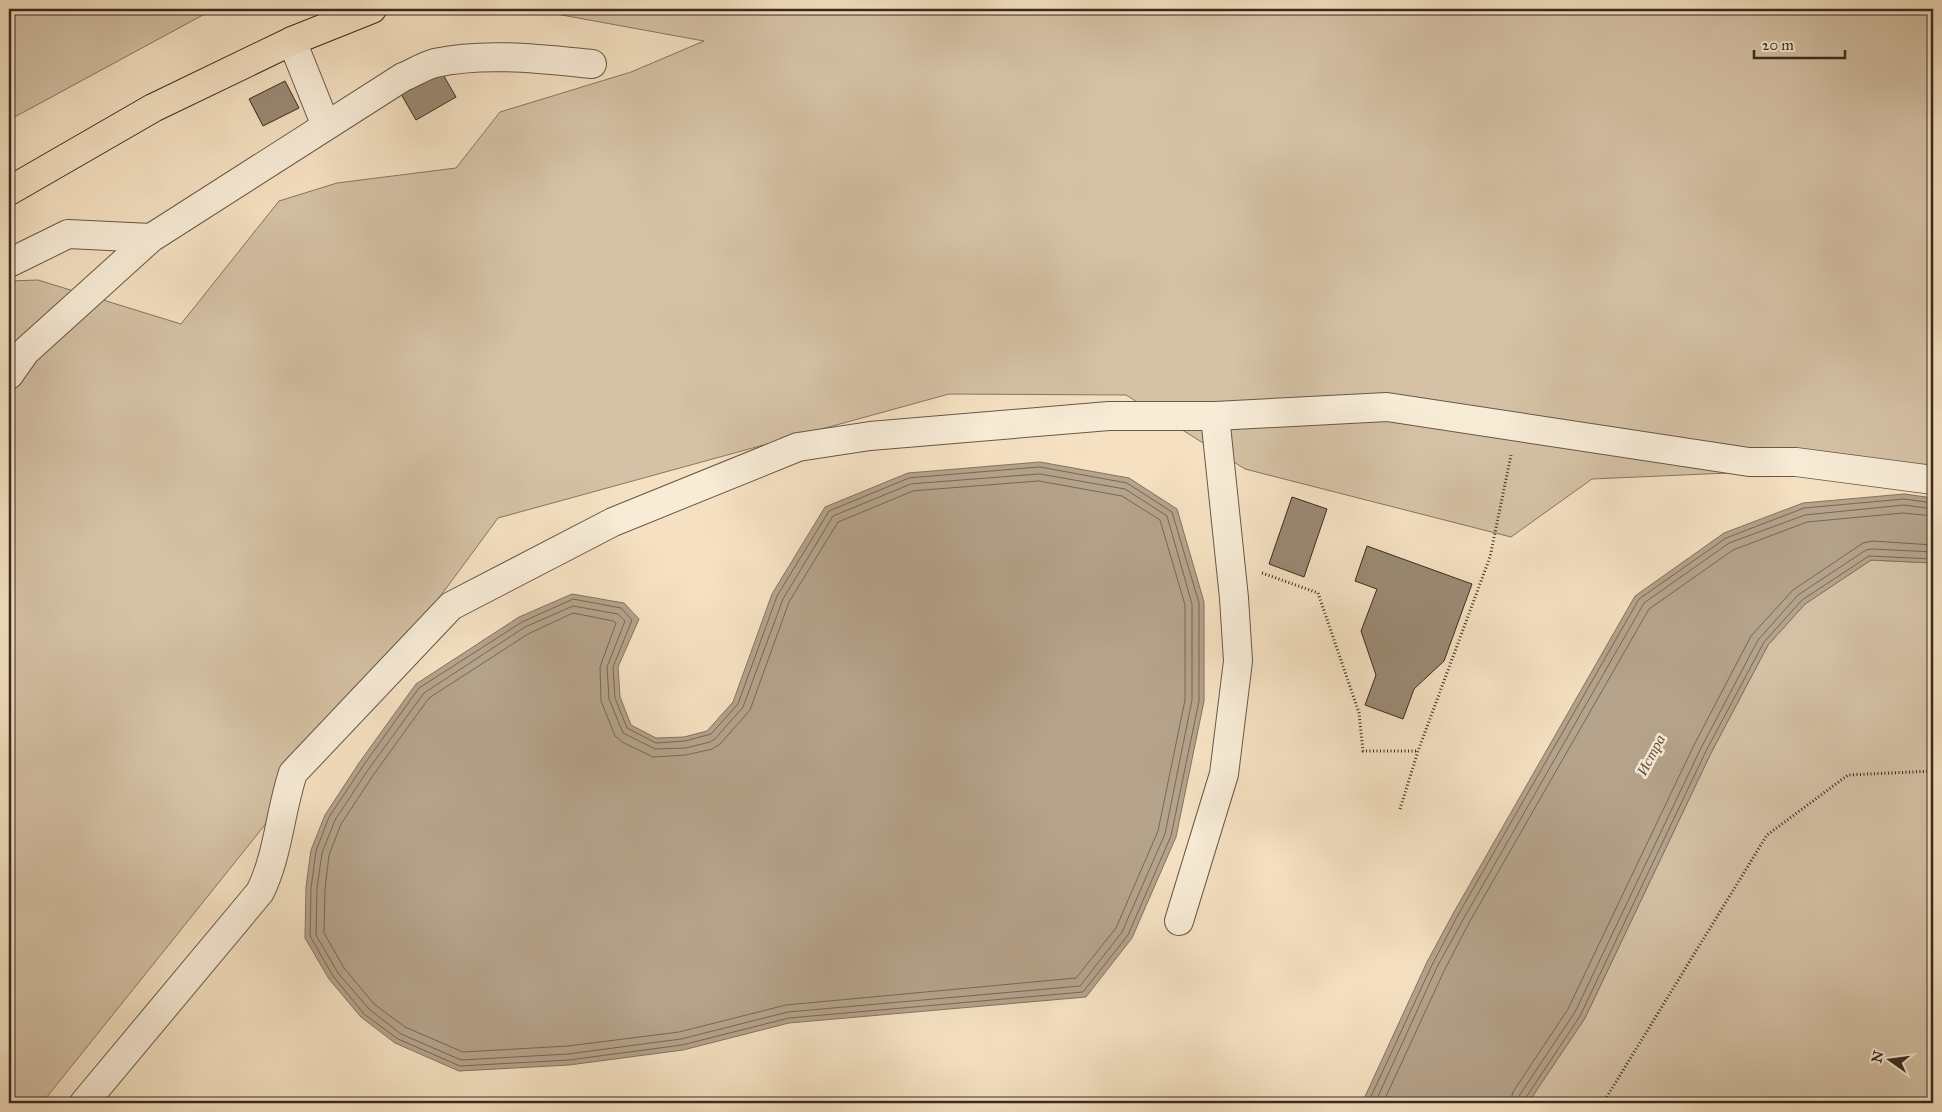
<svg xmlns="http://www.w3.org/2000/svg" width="1942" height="1112" font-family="'IM FELL Great Primer',serif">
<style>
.green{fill:#d5c2a6;stroke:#867662}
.water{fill:#b5a38b;stroke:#837360}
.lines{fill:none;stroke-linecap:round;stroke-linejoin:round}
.shore{stroke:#766755;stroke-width:1}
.building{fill:#9a8a74;stroke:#382b1f}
.minor-casing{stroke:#675848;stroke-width:30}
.major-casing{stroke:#382b1f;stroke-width:30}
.path{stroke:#382b1f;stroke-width:3;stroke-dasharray:1 2.5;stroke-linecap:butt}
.minor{stroke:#f8ecd7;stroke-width:28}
.major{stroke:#f5e1c2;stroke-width:28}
.labels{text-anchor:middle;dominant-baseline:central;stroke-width:5;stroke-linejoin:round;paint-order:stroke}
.water-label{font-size:15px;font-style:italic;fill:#5e4f3f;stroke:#f8ecd7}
</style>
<rect width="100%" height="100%" fill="#f5e1c2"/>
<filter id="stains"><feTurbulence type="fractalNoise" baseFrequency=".004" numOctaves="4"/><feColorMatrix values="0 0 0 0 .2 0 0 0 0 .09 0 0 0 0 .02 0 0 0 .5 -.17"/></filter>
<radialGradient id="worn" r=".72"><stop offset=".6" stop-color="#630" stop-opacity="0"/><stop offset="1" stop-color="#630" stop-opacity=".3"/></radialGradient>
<!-- green -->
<path class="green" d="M9,9h205l-205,111z
M529,9h1404v455l-341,15 -81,58 -266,-68 -119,-74 -177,-1 -451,124 -149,202 -307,383h-33v-822l29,-1 143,44 98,-123 58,-18 119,-15 44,-56 131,-40 73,-31z
M1871,560l62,3v540h-405l57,-85 126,-265 57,-108 37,-41z"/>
<!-- water -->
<path class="water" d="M1040,462l89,16 48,31 27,93v99l-28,136 -44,101 -46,59 -297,26 -106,27 -114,15 -110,6 -64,-28 -34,-26 -32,-38 -24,-41 1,-51 5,-37 14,-35 34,-52 57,-79 103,-67 53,-23 52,9 15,16 -21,48 2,30 11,28 25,13 28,-1 23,-6 26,-29 39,-108 53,-87 83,-34z
M1904,494l29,4v65l-62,-3 -66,44 -37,41 -57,108 -126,265 -57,85h-166l65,-141 27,-50 181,-316 89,-63 79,-30z"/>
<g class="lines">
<!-- shore -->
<path class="shore" d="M1040,467l87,16 45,29 27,91v98l-28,135 -43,99 -45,57 -294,26 -107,27 -113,15 -109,6 -62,-27 -34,-25 -31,-38 -23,-40 1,-48 5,-37 13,-34 34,-51 56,-78 103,-66 51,-23 48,9 11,12 -19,47 2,31 12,30 29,15 29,-2 26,-7 27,-30 39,-108 52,-85 80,-33z
M1040,474l85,15 42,27 25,88v96l-27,134 -43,98 -42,54 -292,26 -107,27 -113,15 -107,6 -60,-26 -32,-25 -31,-36 -22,-38 1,-47 5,-35 13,-33 33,-50 56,-77 101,-66 48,-21 45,8 7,7 -18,46 2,32 14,34 32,16 31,-1 24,-6 5,-3 28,-32 40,-108 50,-83 78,-32z
M1039,481l83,15 38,24 25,85v95l-27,131 -42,97 -40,50 -290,27 -107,27 -111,14 -105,6 -58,-25 -31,-23 -30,-36 -20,-35 1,-44 4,-34 12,-31 33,-50 55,-76 99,-64 45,-21 40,8 3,2 -16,44 1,34 14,35 7,6 31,15 33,-2 26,-6 8,-5 30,-34 39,-108 49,-80 75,-31z
M1368,1103l64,-138 26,-50 181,-316 87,-61 78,-30 100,-9 29,4
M1375,1103l62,-136 27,-49 180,-315 85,-60 76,-28 99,-10 29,4
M1383,1103l61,-132 26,-50 179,-312 84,-59 74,-28 96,-9 30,3
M1510,1103l3,-11 55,-83 126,-264 57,-109 42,-46 70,-47 9,-2 61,4
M1518,1103l1,-7 56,-84 126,-264 57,-108 40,-45 68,-45 6,-1 61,3
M1524,1103l1,-4 55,-83 126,-265 58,-109 38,-42 67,-44 64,3"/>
</g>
<!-- building -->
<path class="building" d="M441,71l15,26 -40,23 -15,-26z
M285,81l14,27 -36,18 -14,-27z
M1292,497l35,12 -23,68 -35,-13z
M1367,546l105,38 -28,77 -30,28 -11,30 -38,-14 11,-30 -15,-44 16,-42 -22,-8z"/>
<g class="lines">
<defs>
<path id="minor" d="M292,41l34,85
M9,263l59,-29 83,4
M9,375l17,-24 125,-113 252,-161c10,-4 21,-11 32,-14 50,-11 106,-4 157,1
M1179,921l45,-147 14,-113 -4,-63 -19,-182
M84,1103l176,-211c18,-36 20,-80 33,-119l158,-167 162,-84 185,-75 72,-11 239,-20h106l172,-9 362,55h47l137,18"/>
<path id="major" d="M9,191l144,-83 139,-67 80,-32"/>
</defs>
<!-- minor casing -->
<use href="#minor" class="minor-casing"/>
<!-- major casing -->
<use href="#major" class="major-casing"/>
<!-- path -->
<path class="path" d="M1262,573l56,20 41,120 4,38h55
M1400,809l18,-58 72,-194 21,-102
M1603,1103l164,-268 81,-60 85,-4"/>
<!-- minor -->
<use href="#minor" class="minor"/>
<!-- major -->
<use href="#major" class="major"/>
</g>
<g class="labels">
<!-- water labels -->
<g class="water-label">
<text transform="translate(1651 755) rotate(-62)">Истра</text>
</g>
</g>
<!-- margin -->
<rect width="1942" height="1112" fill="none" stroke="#f5e1c2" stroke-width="30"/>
<rect x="10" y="10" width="1922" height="1092" fill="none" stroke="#382b1f" stroke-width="2.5"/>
<rect x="15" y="15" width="1912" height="1082" fill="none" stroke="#382b1f"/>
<!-- north arrow -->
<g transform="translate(1890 1060) rotate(284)" stroke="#f8ecd7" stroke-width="4" paint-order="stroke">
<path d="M0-4L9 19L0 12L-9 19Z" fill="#382b1f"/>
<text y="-8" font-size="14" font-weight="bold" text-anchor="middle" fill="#382b1f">N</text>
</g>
<!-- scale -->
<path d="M1754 50v8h91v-8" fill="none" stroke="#382b1f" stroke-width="2.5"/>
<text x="1762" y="50" font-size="15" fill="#382b1f" stroke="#f8ecd7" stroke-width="4" paint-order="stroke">20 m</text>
<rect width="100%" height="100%" filter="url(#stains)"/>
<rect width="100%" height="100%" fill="url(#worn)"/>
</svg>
